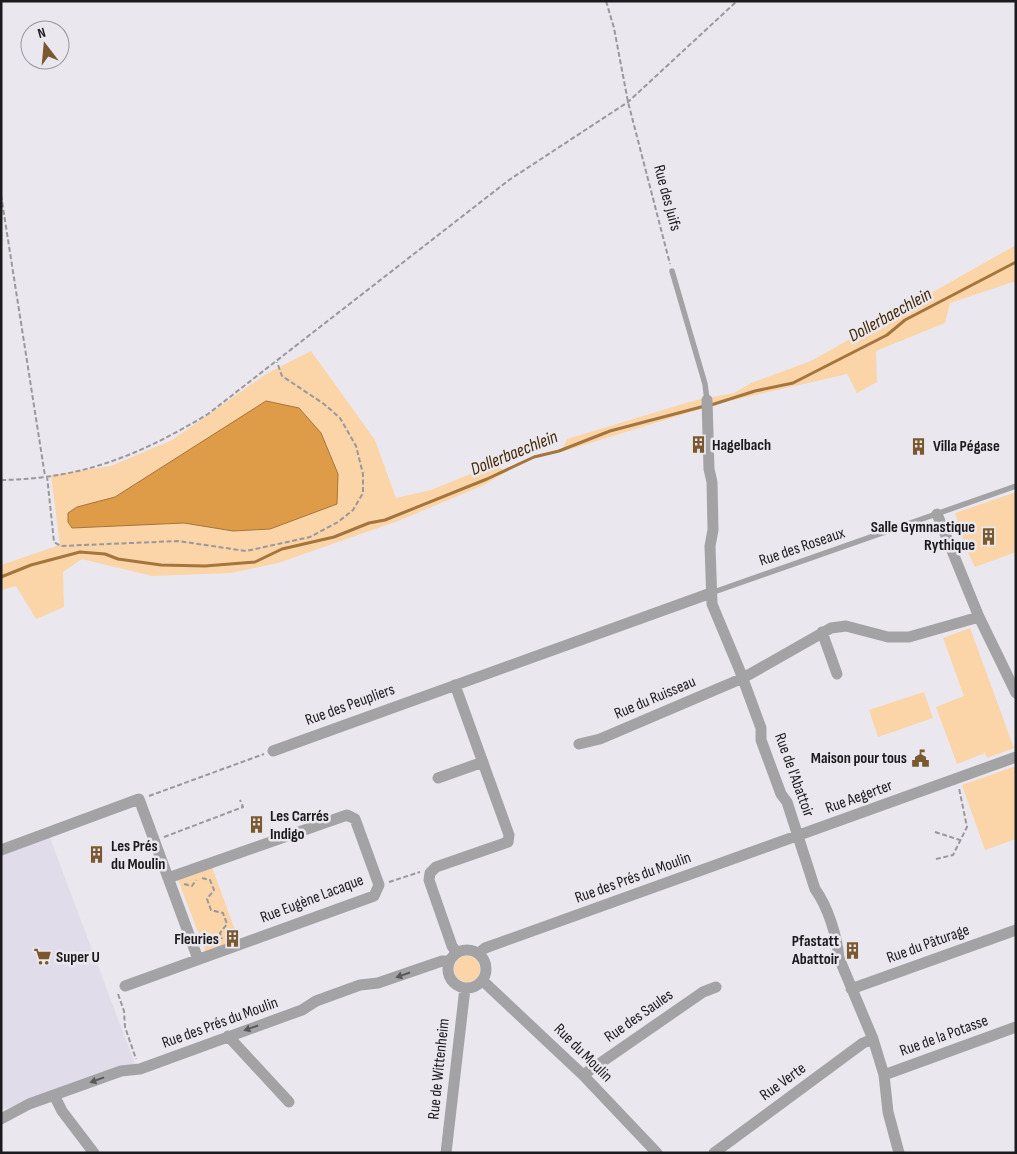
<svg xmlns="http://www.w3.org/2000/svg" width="1017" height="1154" font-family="'Sofia Sans Condensed',sans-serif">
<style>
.built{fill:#e1dcea}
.green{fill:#fbd4a8;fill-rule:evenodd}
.water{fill:#de9c49;stroke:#a4753c}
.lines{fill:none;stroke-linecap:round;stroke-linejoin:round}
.stream{stroke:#a4753c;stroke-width:3}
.path{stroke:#99989c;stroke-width:2;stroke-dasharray:5 2.5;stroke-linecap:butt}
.service{stroke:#a3a3a5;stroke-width:5.5}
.minor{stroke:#a3a3a5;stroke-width:11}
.oneway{fill:#58585a}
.labels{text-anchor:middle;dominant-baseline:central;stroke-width:5;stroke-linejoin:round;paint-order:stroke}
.street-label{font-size:16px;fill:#1b1a1c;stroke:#eae8ee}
.poi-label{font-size:16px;font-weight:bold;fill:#1b1a1c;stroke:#eae8ee;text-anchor:start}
.water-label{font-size:18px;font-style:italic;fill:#422803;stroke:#eae8ee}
</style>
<rect width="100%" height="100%" fill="#eae8ee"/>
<!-- built -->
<path class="built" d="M47,830l88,234 -134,46v-265z"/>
<!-- green -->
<path class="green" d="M1016,245v36l-66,22 -5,20 -69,28 1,31 -20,11 -10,-19 -127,29 -159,49 6,-13 129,-39 38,-7 17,-10 60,-22z
M311,351l64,89 21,58 35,-8 64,-26 11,8 -22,13 -86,36 -120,42 -47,10 -79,3 -70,-17 -19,13 1,35 -28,12 -20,-33 -15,4v-25l59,-20 -9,-70 60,-9 61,-26 94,-66zM115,497l118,34 -49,-8 -56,1 -51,-17z
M1016,492v60l-41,15 -9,-18 -11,-36z
M970,628l44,120 -27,10 -2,-5 -28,11 -21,-57 28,-11 -21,-58z
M924,692l9,26 -55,19 -9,-27z
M1016,766v73l-31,11 -23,-65z
M212,867l24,66 -8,3 3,8 -25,9 -28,-73z
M454 969a13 13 0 1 1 26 0a13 13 0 1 1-26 0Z"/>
<!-- water -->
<path class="water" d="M266,401l33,7 22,25 17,41 -1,30 -67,25 -37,2 -49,-8 -112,5 -4,-6v-9l9,-6 38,-10z"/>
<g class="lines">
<!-- stream -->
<path class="stream" d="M711,405l44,-14 38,-8 94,-48 18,-15 111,-58
M1,577l30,-12 49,-13 25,2 13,5 43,6 44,1 50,-4 27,-13 52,-12 35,-14 16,-3 102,-41 47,-22 25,-6 51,-20 95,-25"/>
<!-- path -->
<path class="path" d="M606,1l8,27 14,74 42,162
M1,195l44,281
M47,476l7,66 7,4 117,-5 68,10 64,-14 28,-15 15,-12 10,-17v-19l-7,-28 -16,-28 -16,-14 -42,-28 -5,-14
M1,480c81,-1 139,-25 207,-66l301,-234 119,-78 109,-101
M149,796l115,-42
M935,832l25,8
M164,837l79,-30 -3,-7
M936,859l17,-4 14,-28 -8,-39
M202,878l8,2 4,10 -7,9 4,11 12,3 4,11 -7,9 2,6
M389,882l31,-10
M184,884l8,2 4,-6
M118,994l6,17 1,16 11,32"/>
<!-- service -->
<path class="service" d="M672,271l33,113 2,16
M711,593l305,-107"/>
<!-- minor -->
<path class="minor" d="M707,400l2,69 3,13 1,48 -3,16 2,58 28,67 21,57v12l20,54 6,8 28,87c13,18 22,47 24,69l34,81 11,36 4,37 11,41
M937,514l42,103 37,76
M822,632l15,42
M455,685l54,150 -1,7 -72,25 -6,6 -1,7 23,66 5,7
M579,744l21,-5 143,-61 88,-50 15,-2 42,11h21l70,-20
M273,751l438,-158
M438,778l45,-16
M1,850l138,-51 59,160
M448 969a19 19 0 1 1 38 0a19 19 0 1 1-38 0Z
M479,953l6,-5 531,-191
M483,981l100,94 74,78
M125,986l249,-90 5,-11 -24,-66 -8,-4 -179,63
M851,989l165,-59
M228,1036l61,66
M583,1075l120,-83 13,-5
M884,1075l132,-48
M54,1095l8,16 32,42
M1,1119l28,-15 92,-33 19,-2 162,-59 14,-9 44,-16 18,-2 64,-22h8
M446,1153l19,-165
M714,1153l149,-110 10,-4"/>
</g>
<!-- one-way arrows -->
<defs><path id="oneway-solid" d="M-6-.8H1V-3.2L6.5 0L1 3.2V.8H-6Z" transform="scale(1.25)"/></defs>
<g class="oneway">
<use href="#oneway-solid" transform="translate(403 975) rotate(161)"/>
<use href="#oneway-solid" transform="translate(251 1028) rotate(161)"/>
<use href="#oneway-solid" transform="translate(97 1080) rotate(160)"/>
</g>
<!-- icons -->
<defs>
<symbol id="building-bare" viewBox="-9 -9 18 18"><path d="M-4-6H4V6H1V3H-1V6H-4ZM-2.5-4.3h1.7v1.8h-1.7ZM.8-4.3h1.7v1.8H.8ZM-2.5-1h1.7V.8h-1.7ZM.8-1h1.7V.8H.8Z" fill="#7a5930" stroke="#eae8ee" stroke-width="2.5" paint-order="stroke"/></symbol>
<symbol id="civic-bare" viewBox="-9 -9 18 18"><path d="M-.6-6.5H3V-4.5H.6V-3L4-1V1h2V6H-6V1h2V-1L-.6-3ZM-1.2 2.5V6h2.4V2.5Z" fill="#7a5930" stroke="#eae8ee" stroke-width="2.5" paint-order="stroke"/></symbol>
<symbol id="supermarket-bare" viewBox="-9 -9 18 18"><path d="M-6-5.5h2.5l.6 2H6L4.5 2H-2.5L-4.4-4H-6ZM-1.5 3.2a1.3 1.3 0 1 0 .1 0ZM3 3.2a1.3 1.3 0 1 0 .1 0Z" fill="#7a5930" stroke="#eae8ee" stroke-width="2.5" paint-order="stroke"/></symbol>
</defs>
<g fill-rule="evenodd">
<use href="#building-bare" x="686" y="432" width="25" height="25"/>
<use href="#building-bare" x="906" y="434" width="25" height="25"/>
<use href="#building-bare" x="976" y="524" width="25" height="25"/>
<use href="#civic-bare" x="908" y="746" width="25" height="25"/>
<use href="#building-bare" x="244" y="812" width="25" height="25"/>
<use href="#building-bare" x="84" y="842" width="25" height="25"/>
<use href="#building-bare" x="220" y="926" width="25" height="25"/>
<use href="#building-bare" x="840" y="938" width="25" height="25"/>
<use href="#supermarket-bare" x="30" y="944" width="25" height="25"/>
</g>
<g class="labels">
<!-- street labels -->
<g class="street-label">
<text transform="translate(667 198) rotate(75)">Rue des Juifs</text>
<text transform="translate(802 547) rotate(-19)">Rue des Roseaux</text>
<text transform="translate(655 698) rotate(-23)">Rue du Ruisseau</text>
<text transform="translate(350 705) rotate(-20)">Rue des Peupliers</text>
<text transform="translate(794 775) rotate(70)">Rue de l'Abattoir</text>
<text transform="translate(859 797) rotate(-20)">Rue Aegerter</text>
<text transform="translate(633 878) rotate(-20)">Rue des Prés du Moulin</text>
<text transform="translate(312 899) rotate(-21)">Rue Eugène Lacaque</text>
<text transform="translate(928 944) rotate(-20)">Rue du Pâturage</text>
<text transform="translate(639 1016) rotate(-35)">Rue des Saules</text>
<text transform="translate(220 1023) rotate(-20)">Rue des Prés du Moulin</text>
<text transform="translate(944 1036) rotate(-20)">Rue de la Potasse</text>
<text transform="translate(583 1053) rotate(45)">Rue du Moulin</text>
<text transform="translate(439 1069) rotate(-84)">Rue de Wittenheim</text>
<text transform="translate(783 1082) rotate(-36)">Rue Verte</text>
</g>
<!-- poi labels -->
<g class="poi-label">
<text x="712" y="445">Hagelbach</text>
<text x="933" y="446">Villa Pégase</text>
<text x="975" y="527" text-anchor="end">Salle Gymnastique<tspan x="975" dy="18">Rythique</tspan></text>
<text x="907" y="758" text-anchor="end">Maison pour tous</text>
<text x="270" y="816">Les Carrés<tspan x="270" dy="18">Indigo</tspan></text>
<text x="111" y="846">Les Prés<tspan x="111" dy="18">du Moulin</tspan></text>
<text x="219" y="939" text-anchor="end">Fleuries</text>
<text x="839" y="941" text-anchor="end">Pfastatt<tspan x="839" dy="18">Abattoir</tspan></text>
<text x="56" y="957">Super U</text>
</g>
<!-- water labels -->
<g class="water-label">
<text transform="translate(890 315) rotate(-29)">Dollerbaechlein</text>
<text transform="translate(514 453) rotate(-22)">Dollerbaechlein</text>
</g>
</g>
<!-- border -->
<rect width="1017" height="1154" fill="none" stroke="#1b1a1c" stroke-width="5"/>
<!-- north arrow -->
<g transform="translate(45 45) rotate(344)"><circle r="24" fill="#eae8ee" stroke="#97969a"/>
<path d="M0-4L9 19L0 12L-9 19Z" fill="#7a5930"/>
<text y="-8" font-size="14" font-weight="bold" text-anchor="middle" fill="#1b1a1c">N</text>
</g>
</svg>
